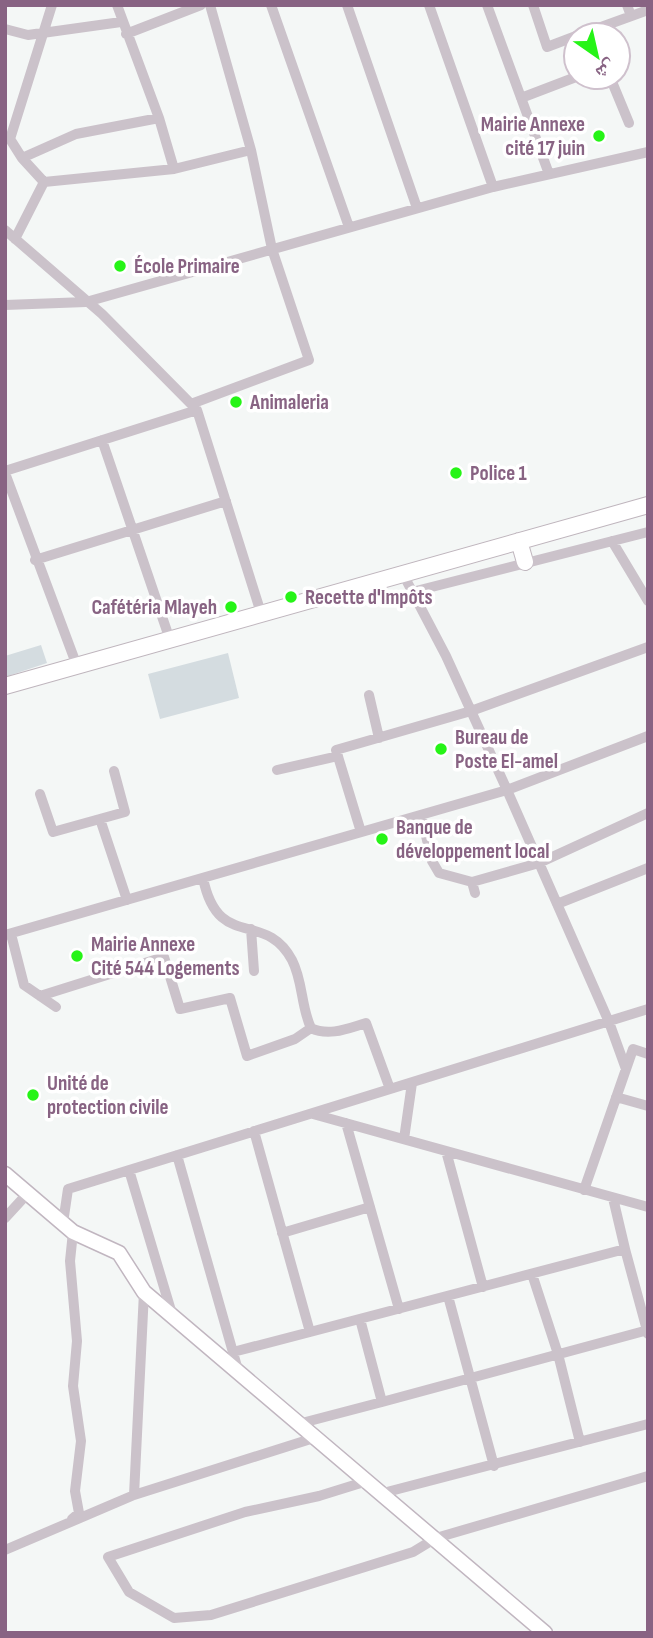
<svg xmlns="http://www.w3.org/2000/svg" width="653" height="1638" font-family="'Sofia Sans Condensed','Noto Naskh Arabic',sans-serif">
<style>
.green{fill:#d4dce0}
.lines{fill:none;stroke-linecap:round;stroke-linejoin:round}
.secondary-casing{stroke:#c1b6c0;stroke-width:17}
.primary-casing{stroke:#bfb5bd;stroke-width:18}
.minor{stroke:#cbc2ca;stroke-width:10}
.secondary{stroke:#fff;stroke-width:14}
.primary{stroke:#fff;stroke-width:16}
.poi-dot{fill:#26f417;stroke:#fff;stroke-width:2.5}
.labels{text-anchor:middle;dominant-baseline:central;stroke-width:7;stroke-linejoin:round;paint-order:stroke}
.poi-label{font-size:21px;font-weight:bold;fill:#886383;stroke:#fff;text-anchor:start}
</style>
<rect width="100%" height="100%" fill="#f4f7f6"/>
<!-- green -->
<path class="green" d="M41,645l6,18 -42,14v-21z
M228,653l11,45 -79,21 -12,-45z"/>
<g class="lines">
<defs>
<path id="secondary" d="M5,1174l68,58 46,21 25,39 401,341"/>
<path id="primary" d="M519,541l6,21
M5,686l643,-181"/>
</defs>
<!-- secondary casing -->
<use href="#secondary" class="secondary-casing"/>
<!-- primary casing -->
<use href="#primary" class="primary-casing"/>
<!-- minor -->
<path class="minor" d="M52,5l-42,134 12,19 22,24 130,-13 77,-19
M117,5l42,113 15,51
M271,5l78,222
M347,5l70,203
M429,5l64,182
M487,5l62,169
M533,5l14,42 29,-11
M627,5l4,11
M5,29l23,6 93,-13
M126,34l75,-29
M579,35l69,-25
M610,77l19,46
M521,98l55,-21
M22,158l54,-24 83,-16
M5,230l97,84 95,96 64,203
M15,239l29,-57
M5,305l81,-3 407,-115 155,-35
M191,404l118,-44 -37,-111 -21,-99 -41,-145
M102,440l68,200
M5,471l192,-61
M5,473l72,193
M612,541l36,60
M35,560l191,-59
M403,574l43,82 61,134 141,-54
M412,592l236,-60
M369,695l10,43
M277,770l61,-14
M40,794l13,38 72,-20 -11,-41
M421,815l11,46 7,12 33,9 3,11
M100,819l27,81
M361,832l-25,-82 135,-39 177,-64
M203,878c15,74 62,31 89,82 11,21 9,47 19,68 18,9 38,0 55,-5l24,66
M472,882l67,-19 109,-50
M557,904l91,-36
M251,929l3,42
M11,934l13,51 32,22
M5,935l502,-145 102,232 17,47
M40,996l124,-39 16,52 50,-11 17,58 48,-17 16,-11
M616,1097l32,9
M313,1114l335,93
M346,1123l53,186
M254,1131l56,201 315,-83 -12,-51
M404,1139l8,-56
M446,1151l37,136
M177,1155l61,215
M129,1170l43,144
M584,1190l49,-141 15,5
M5,1218l23,-25
M63,1223l5,-34 580,-180
M282,1233l88,-26
M625,1249l23,85
M532,1274l26,80 22,88
M448,1296l46,170
M233,1352l77,-20
M382,1402l266,-72
M298,1424l84,-22 -22,-83
M648,1424l-265,69 -19,-11 -45,14 -74,16 -137,45 21,35 45,26 37,-3 202,-63 23,-14 212,-62
M134,1495l10,-203
M72,1519l7,-6 -4,-22 6,-50 -8,-55 4,-45 -7,-80 3,-29
M5,1550l129,-55 183,-58"/>
<!-- secondary -->
<use href="#secondary" class="secondary"/>
<!-- primary -->
<use href="#primary" class="primary"/>
</g>
<!-- markers -->
<g class="poi-dot">
<circle cx="599" cy="136" r="7"/>
<circle cx="120" cy="266" r="7"/>
<circle cx="236" cy="402" r="7"/>
<circle cx="456" cy="473" r="7"/>
<circle cx="291" cy="597" r="7"/>
<circle cx="231" cy="607" r="7"/>
<circle cx="441" cy="749" r="7"/>
<circle cx="382" cy="839" r="7"/>
<circle cx="77" cy="956" r="7"/>
<circle cx="33" cy="1095" r="7"/>
</g>
<g class="labels">
<!-- poi labels -->
<g class="poi-label">
<text x="585" y="124" text-anchor="end">Mairie Annexe<tspan x="585" dy="24">cité 17 juin</tspan></text>
<text x="134" y="266">École Primaire</text>
<text x="250" y="402">Animaleria</text>
<text x="470" y="473">Police 1</text>
<text x="305" y="597">Recette d'Impôts</text>
<text x="217" y="607" text-anchor="end">Cafétéria Mlayeh</text>
<text x="455" y="737">Bureau de<tspan x="455" dy="24">Poste El-amel</tspan></text>
<text x="396" y="827">Banque de<tspan x="396" dy="24">développement local</tspan></text>
<text x="91" y="944">Mairie Annexe<tspan x="91" dy="24">Cité 544 Logements</tspan></text>
<text x="47" y="1083">Unité de<tspan x="47" dy="24">protection civile</tspan></text>
</g>
</g>
<!-- border -->
<rect width="653" height="1638" fill="none" stroke="#886383" stroke-width="14"/>
<!-- north arrow -->
<g transform="translate(597 56) rotate(146)"><circle r="33" fill="#ffffff" stroke="#cfc1cd" stroke-width="2"/>
<path d="M0-5L12 26L0 18L-12 26Z" fill="#26f417"/>
<text y="-10" font-size="19" font-weight="bold" text-anchor="middle" fill="#886383">ش</text>
</g>
</svg>
